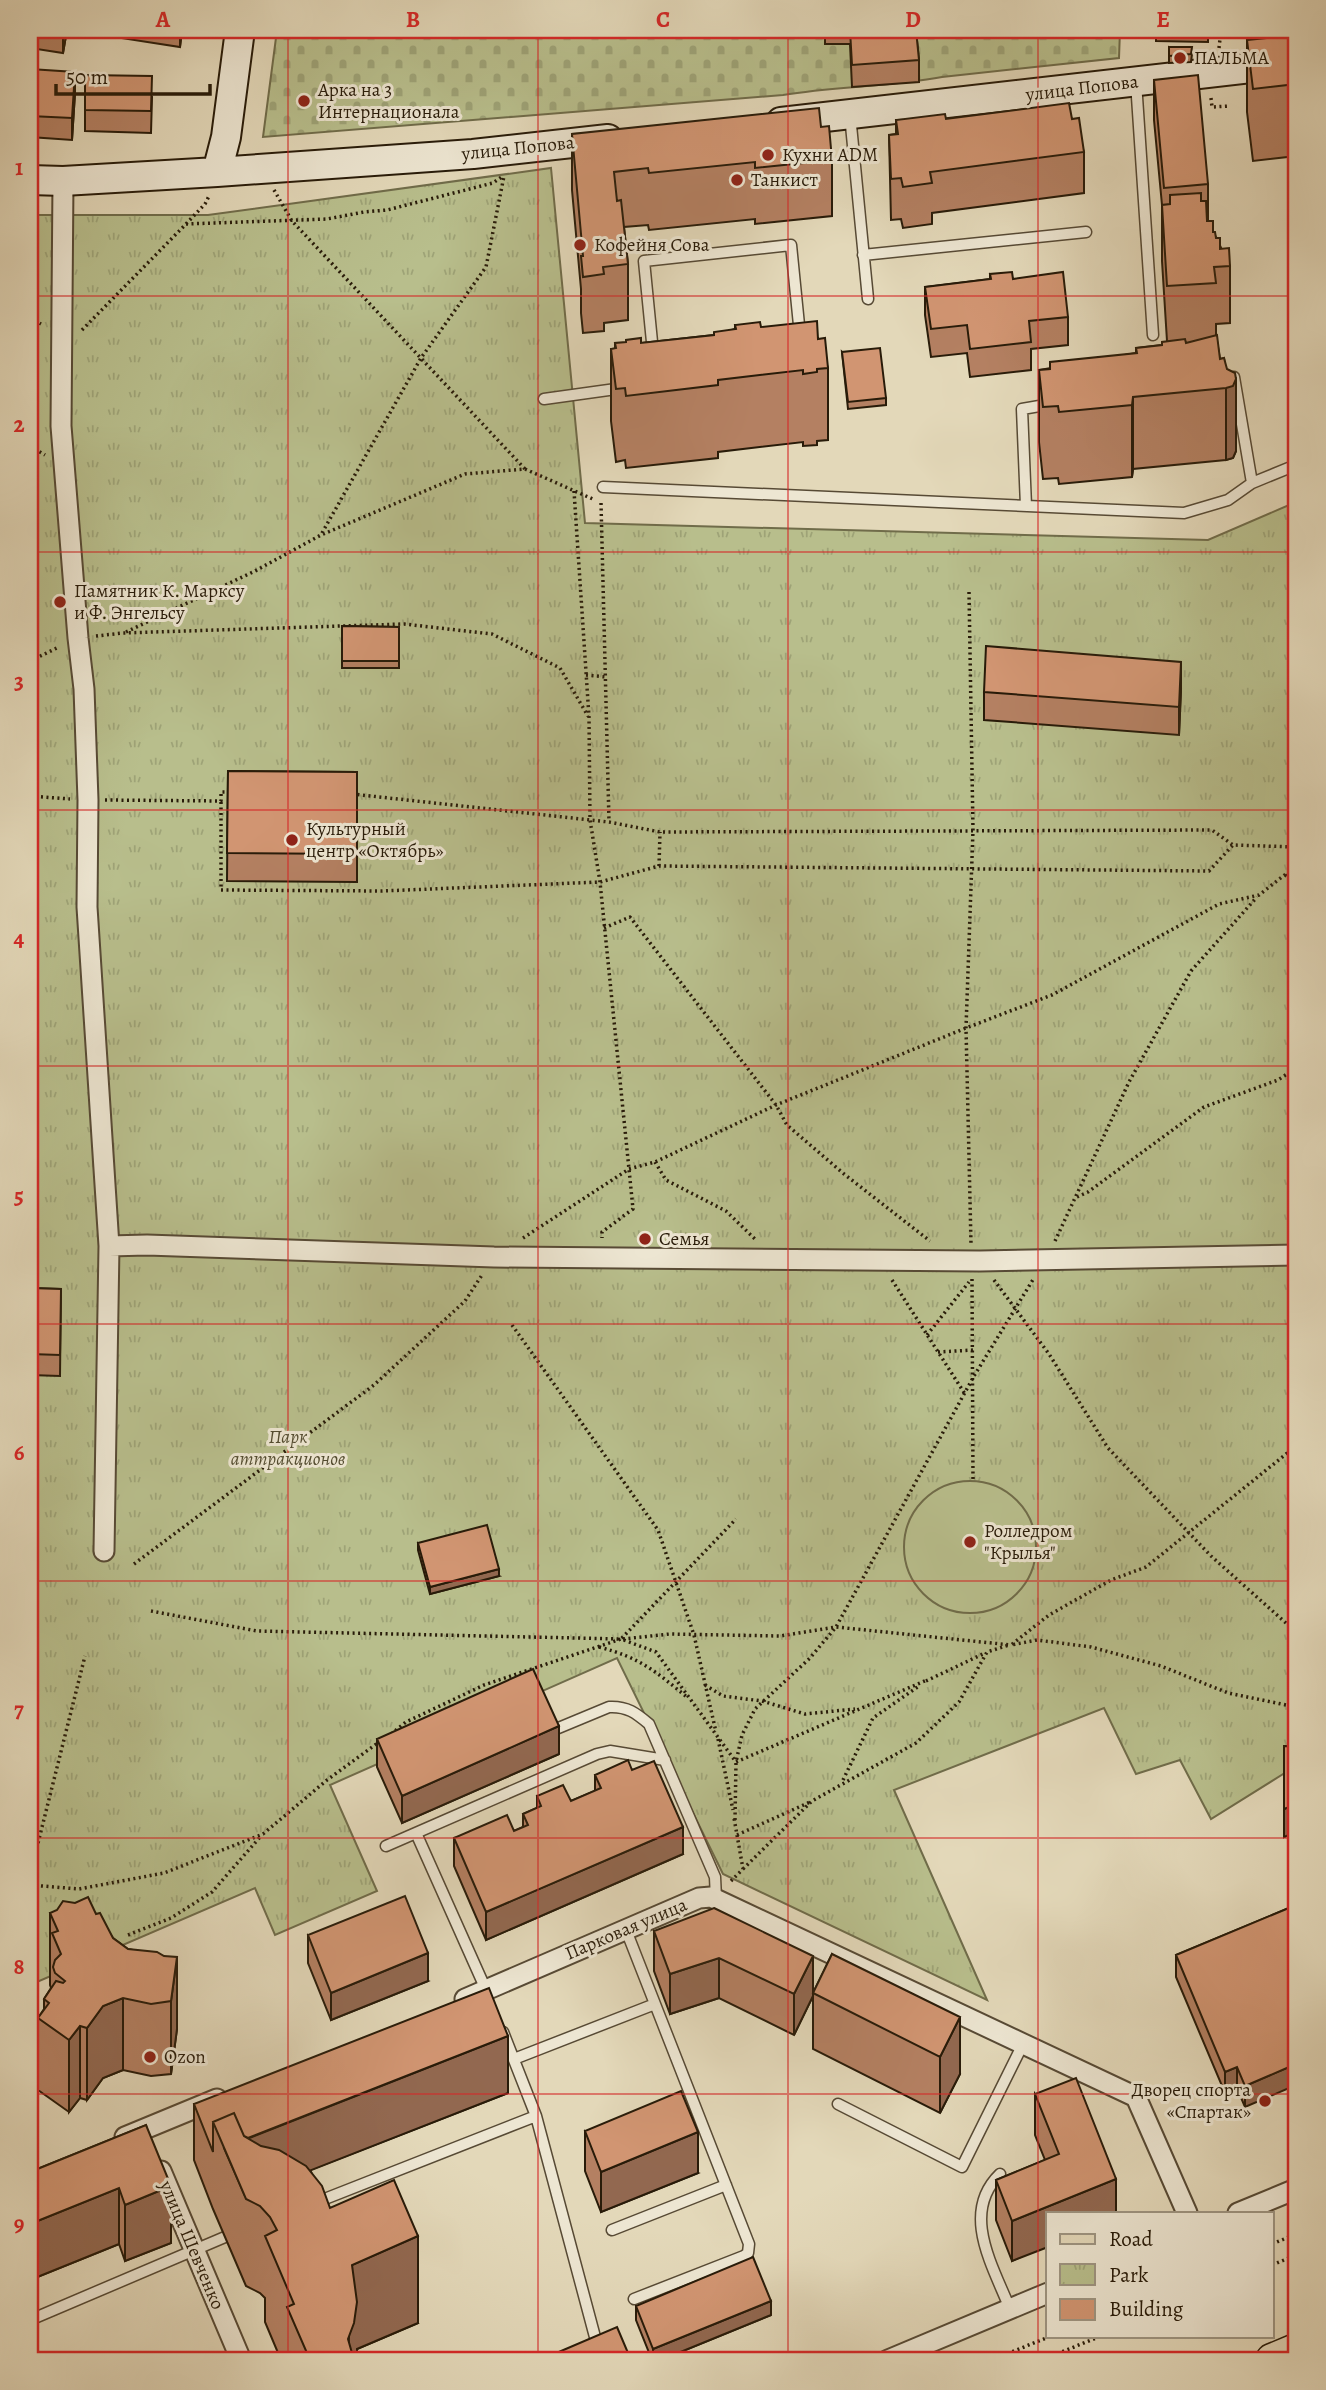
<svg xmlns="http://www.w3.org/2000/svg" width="1326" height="2390" font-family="Alegreya,serif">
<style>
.cemetery{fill:url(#cemetery-stones);stroke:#706c4a;stroke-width:2}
.park{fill:url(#park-tufts);stroke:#706c4a;stroke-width:2}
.garden{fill:#b8be8c;stroke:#706c4a;stroke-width:2}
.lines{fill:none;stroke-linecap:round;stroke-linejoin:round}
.lane-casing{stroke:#574a35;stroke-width:13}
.street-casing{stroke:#574a35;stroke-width:23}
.secondary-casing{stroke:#281b09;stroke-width:32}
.primary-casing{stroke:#281b09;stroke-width:35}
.path{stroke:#281b09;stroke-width:3.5;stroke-dasharray:2 3.5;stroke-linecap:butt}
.lane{stroke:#ede6d2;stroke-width:10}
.street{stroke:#ede6d2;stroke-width:19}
.secondary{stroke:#ede6d2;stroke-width:28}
.primary{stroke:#e3d8b9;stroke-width:32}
.wall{fill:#b48062;stroke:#281b09;stroke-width:2}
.shaded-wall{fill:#926850;stroke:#281b09;stroke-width:2}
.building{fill:#d19572;stroke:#281b09;stroke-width:2}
.grid{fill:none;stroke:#d62828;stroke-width:2;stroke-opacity:0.55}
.poi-dot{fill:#8f2418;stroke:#ede6d2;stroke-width:2.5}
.labels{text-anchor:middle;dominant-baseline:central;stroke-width:6;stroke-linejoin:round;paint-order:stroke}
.poi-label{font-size:19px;fill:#281b09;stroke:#ede6d2;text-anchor:start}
.street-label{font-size:19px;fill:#281b09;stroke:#ede6d2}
.park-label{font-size:19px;font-style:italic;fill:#534c30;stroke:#ede6d2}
.neatline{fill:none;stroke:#d62828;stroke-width:2.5}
.grid-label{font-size:23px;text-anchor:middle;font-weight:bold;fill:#d62828}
</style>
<defs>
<pattern id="cemetery-stones" width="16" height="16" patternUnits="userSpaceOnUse" patternTransform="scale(1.75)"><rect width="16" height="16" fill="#b8be8c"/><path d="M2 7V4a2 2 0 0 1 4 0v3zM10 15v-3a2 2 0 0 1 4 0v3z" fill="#9ea377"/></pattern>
<pattern id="park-tufts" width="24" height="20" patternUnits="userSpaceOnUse" patternTransform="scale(1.75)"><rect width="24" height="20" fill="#b8be8c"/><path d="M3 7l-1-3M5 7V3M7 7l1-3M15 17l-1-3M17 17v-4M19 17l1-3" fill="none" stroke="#9ea377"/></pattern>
</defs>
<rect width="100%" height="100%" fill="#e3d8b9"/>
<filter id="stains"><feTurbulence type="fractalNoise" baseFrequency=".00286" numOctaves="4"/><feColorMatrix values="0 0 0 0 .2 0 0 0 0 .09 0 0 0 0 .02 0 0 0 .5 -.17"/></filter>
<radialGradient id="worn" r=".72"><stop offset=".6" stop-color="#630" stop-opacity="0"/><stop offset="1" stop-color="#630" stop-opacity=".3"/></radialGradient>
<!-- cemetery -->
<path class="cemetery" d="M277,30h843l-1,28 -177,19c-52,10 -106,9 -159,18l-520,42z"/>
<!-- park -->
<path class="park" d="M551,168l34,355 623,17 88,-38v1264l-85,53 -31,-59 -44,14 -32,-66 -210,82 93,210 -264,-126 -106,-216 -287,127 47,106 -102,44 -20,-47 -225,97v-1770h178z"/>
<!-- garden -->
<path class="garden" d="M904 1547a66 66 0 1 1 132 0a66 66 0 1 1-132 0Z"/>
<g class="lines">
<defs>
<path id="lane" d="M1136,82l17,253
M850,115l18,184
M863,255l223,-23
M653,352l-9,-91 147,-16 9,90
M1234,377l18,106
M544,399l79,-11
M603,487l581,26 44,-13 24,-17 44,-18
M1026,506l-4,-97 29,-5
M556,1729l53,-22c18,-1 27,6 40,17l66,153 1,22
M416,1833l71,159
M386,1846l211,-92 13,-3 55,9
M514,2059l141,-55 -29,-74
M838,2104l124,63 61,-123
M536,2116l59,221
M1000,2174c-40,39 -7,92 10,135
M317,2202l219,-86 -33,-84
M612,2230l114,-45
M634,2299l110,-43 4,-3 1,-9 -94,-240
M30,2320l195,-83"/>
<path id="street" d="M63,181l-2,245 17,212 6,51 4,111 -1,107 22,339 38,-1 347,12 486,4 316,-6
M104,1551l5,-305
M465,1999l234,-101 12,-1 425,200 51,116
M125,2137l92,-38
M161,2171l80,189
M1238,2213l58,-24
M888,2360l160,-67"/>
<path id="secondary" d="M781,122l515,-59
M217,172l9,-35 14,-107
M30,180l33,1 154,-9 256,-18 135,-15"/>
<path id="primary" d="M1272,2360l24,-10"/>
</defs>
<!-- lane casing -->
<use href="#lane" class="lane-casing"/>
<!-- street casing -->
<use href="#street" class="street-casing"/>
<!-- secondary casing -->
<use href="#secondary" class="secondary-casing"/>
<!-- primary casing -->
<use href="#primary" class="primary-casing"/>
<!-- path -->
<path class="path" d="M1219,48l2,-18
M1211,98l1,9 18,-1
M274,190l18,31 233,248
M186,224l19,-20 4,-8
M30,318l11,6
M30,330l8,-7
M82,330l104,-106 141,-5 37,-7 23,-2 106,-27 10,-7
M30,446l15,9
M574,491l15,226 1,103 10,62 33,327 -31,23v6
M601,503l8,319
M322,533l99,-175 65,-91 18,-91
M969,592l4,238 -7,198 5,216
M126,632l129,-61 66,-36 144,-61 60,-5 70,31
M96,636l27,-3 281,-9 88,10 68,34 28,48
M30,661l29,-14
M586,675l20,2
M352,794l257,28 51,10 552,-2 21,15
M30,796l40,3
M105,800l116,1v-9h8
M221,802v88l161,1 218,-9 59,-16 550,5 24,-26 63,2
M659,866l1,-34
M1285,875l11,7
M604,928l26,-11 146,188 11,20 57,49 86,67
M655,1162l11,18 60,31 30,29
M1077,1197l11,-5 116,-85 74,-27 18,-12
M523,1238l106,-69 26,-7 121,-57 190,-77 86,-33 167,-91 40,-9 37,-29
M1055,1241l74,-159 62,-111 66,-74
M972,1279l1,201
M892,1280l73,114
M994,1280l55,74 59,94 103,108 85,76
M512,1325l146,205 36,105 22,97
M927,1335l42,-53
M938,1352l36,-2
M1296,1446l-150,121 -35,13 -62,35 -38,30 26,-5 54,7 70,19 67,27 68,14
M134,1564l240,-179 91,-84 17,-26
M151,1611l106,20 364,8 115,-120
M623,1639l47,-5 110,2 56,-9 175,18
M599,1647c42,11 56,24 89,51
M926,1681l59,-28
M705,1685l18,11 39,5 43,13 50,-5
M391,1734l15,-12 78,-37 137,-46 35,13 80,110 191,-82
M718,1739l15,71
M843,1780l30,-62 46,-32
M735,1820l1,-58 6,-27 13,-26 55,-51 26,-31 138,-251 60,-98
M737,1835l73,-33
M743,1869l69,-68 104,-58 43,-41 28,-50 22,-7
M30,1875l55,-219
M731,1881l12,-12 -9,-51
M30,1885l49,4 85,-16 99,-39 64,-54 52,-38
M128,1935l43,-17 41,-26 49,-56
M1272,2244l24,-10
M1272,2265l24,-10
M992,2360l59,-24
M1042,2360l59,-24"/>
<!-- lane -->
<use href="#lane" class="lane"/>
<!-- street -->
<use href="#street" class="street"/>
<!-- secondary -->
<use href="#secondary" class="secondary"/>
<!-- primary -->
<use href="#primary" class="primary"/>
</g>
<!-- wall -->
<path class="wall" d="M30,30h37l-4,23 -33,-5z
M121,30h61l-2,17 -59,-9z
M825,30h91l3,30v22l-67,5 -2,-43h-25z
M1156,30h52v12l-52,-1z
M1296,35v121l-43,5 -6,-49v-72z
M1169,47l23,7 -1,8 -22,1z
M30,69l45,24 -3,47 -42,-3z
M85,75l67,22 -1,36 -66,-2z
M1154,80l54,104v37l22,45v57l-14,1v11l4,24 4,-1 12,93 -3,7 -7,2 -93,9 -1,8 -73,7 -1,-6 -15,1 -4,-37v-72l97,-17v-5l26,-3 5,-4 -5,-80v-56l-8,-85z
M946,119h126l12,33v41l-152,20v11l-29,4 -2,-9 -10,1 -2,-85 7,-1v-14z
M821,127l11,33v56l-77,8v-5l-106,11 -1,-5 -24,2 4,37v56l-24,3v8l-21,2 -2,-20v-24l-9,-99v-56z
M990,274l23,5 55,38v28l-37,4v21l-61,7 -3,-24 -36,4 -6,-42v-28l65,-8z
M735,325l26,2 57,12 10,29v72l-11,1v4l-14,1v-4l-85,10v6l-92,10 -1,-8 -9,2 -5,-41v-72h4v-6h26l73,-8 21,-6z
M842,352l44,46v7l-38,4z
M342,626l57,1v41h-57z
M1181,689l-2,46 -195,-15v-28z
M228,771l129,1v110l-130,-1z
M30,1288l31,1 -1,87 -30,-1z
M418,1543l81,33 -69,18 -12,-44z
M377,1739l182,15 -157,69 -25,-56z
M1284,1746l12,1v128l-7,-6 1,-30 -1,-4 -5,2z
M632,1770l51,84 -197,86 -32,-74v-28l60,-7 9,-4v-13l14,-6v-12l34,5 24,-10v-16z
M1296,1905l-51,202 -8,-19 -12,5 -49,-116v-22z
M50,1913l46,1 17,24 15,11 36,7 13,73 -6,45 -20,2 -28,-6 -20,8 -16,22 -7,-2 -11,14 -31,-22v-72l6,-9v-10l7,-11 -1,-3z
M654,1931l159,65 -19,39 -75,-37 -49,16 -16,-43z
M308,1935l120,46 -97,39 -23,-57z
M832,1954l128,120 -20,39 -127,-64v-56z
M508,2093l-198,77 20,38 88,115 -61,26v11h-76l-16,-38v-24l-5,-5 -14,-7 -33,-77 -19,-49v-56z
M1035,2094l81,119 -104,48 -16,-41v-40l49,-20 -10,-25z
M146,2125l25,118 -46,18 -6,-17 -89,36v-108z
M585,2131l113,42 -97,39 -16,-41z
M636,2306l135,9 -110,45h-9l-16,-40z"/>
<!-- shaded-wall -->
<path class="shaded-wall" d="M64,30h3l-4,23v-21z
M180,30h2l-2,17z
M75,72v21l-3,47v-22z
M1236,379v72l-3,7 -7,2v-72z
M1133,397v72l-1,8v-72z
M1181,662v27l-2,46v-28z
M499,1569v7l-69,18v-7z
M559,1726v28l-157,69v-27z
M1289,1807v28l-5,2v-28z
M683,1827v27l-197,86v-28z
M428,1953v28l-97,39v-27z
M813,1956v40l-19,39v-41z
M177,1957v72l-6,45v-73z
M719,1958v40l-49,16v-40z
M123,1998v72l-20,8 -16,22v-72l16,-22z
M960,2017v57l-20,39v-56z
M80,2026v72l-11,14v-72z
M508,2036v57l-263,103 -21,-48z
M1296,2064v21l-51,22v-21z
M1237,2067v21l-12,5v-21z
M698,2132v41l-97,39v-40z
M1116,2179v34h-68v34l-36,14v-40z
M171,2186v57l-46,18v-56z
M119,2188v56l-89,36v-56z
M418,2236v87l-61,26v11h-9l4,-95z
M771,2301v14l-110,45h-8v-11z"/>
<!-- building -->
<path class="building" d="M49,30h15l-1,2z
M850,30h66l3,30 -67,5z
M1296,35v49l-43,5 -6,-49z
M1169,47h23l-1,7 -22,2z
M30,69l45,3 -3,46 -42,-2z
M85,75l67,1 -1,35 -66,-1z
M1198,75l10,109 -44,4 -10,-108z
M1069,103l3,16 7,-1 5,34 -154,20 2,11 -29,4 -2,-9 -10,1 -2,-44 9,-1 -2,-14 49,-6 1,5z
M819,108l2,19 8,-1 3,34 -77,8v-6l-106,11 -1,-5 -34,4 3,29 4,-1 7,64 -25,3 1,7 -21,3 -2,-21h2l-11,-122z
M1201,193v8h5l1,20h6v11h2l1,6h4v11l9,-1 1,18 -16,1 2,16 -49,3 -5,-81 8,-1v-9z
M1012,272l1,7 50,-7 5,45 -39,4 2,21 -61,7 -3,-24 -36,4 -6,-42 66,-8 -1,-5z
M817,321l1,18 7,-1 3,30 -11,1v3l-14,2v-4l-85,10v5l-92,11 -1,-8 -9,1 -5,-40 5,-1 -1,-5 11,-1v-2l15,-2v5l73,-8v-3l22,-3 -1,-4 25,-3 1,5z
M1217,335l3,24 4,-1 3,11 8,4 1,6 -3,7 -7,2 -93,9 -1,8 -73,7 -1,-6 -15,1 -4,-37 11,-1v-7l87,-9 -1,-5 26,-3v-3l23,-3 1,4z
M880,348l6,50 -38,4 -6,-50z
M342,626l57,1v34h-57z
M986,646l195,16 -2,45 -195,-15z
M228,771l129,1v82l-130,-1z
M30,1288l31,1 -1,66 -30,-1z
M487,1525l12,44 -69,18 -12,-44z
M533,1669l26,57 -157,70 -25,-57z
M1284,1746l12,1v100l-7,-6 7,-15 -7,-19 -5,2z
M628,1760l4,10 22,-9 29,66 -197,85 -32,-74 53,-23 7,16 14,-6 -5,-11 18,-8 -4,-10 26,-11 8,16 30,-13 -6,-13z
M405,1896l23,57 -97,40 -23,-58z
M88,1897l8,17 4,-1 13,25 15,11 29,3 7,4 13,1 -6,44 -20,3 -28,-6 -20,8 -16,22 -7,-2 -11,14 -31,-22 11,-15 -5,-4 12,-18 7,2 2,-2 -10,-8 -2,-6 2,-7 6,-6 -9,-21 6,-2 -8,-18 7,-3 6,-9 12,2z
M1296,1905v159l-51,22 -8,-19 -12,5 -49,-117z
M714,1908l99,48 -19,38 -75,-36 -49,16 -16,-43z
M832,1954l128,63 -20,40 -127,-64z
M489,1988l19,48 -260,102 -4,-2 -10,-23 -21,9v30l-19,-48z
M1076,2078l40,101 -104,42 -16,-41 63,-26 -24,-60z
M681,2091l17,41 -97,40 -16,-41z
M234,2113l10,23 17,10 18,4 27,16 16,20 8,22 64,-28 24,56 -66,29 5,37 -3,21 -6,16 6,21h-44l-23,-53 7,-3 -29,-68 12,-6 -7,-13 -10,-11 -14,-7 -33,-77z
M146,2125l25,61 -46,19 -6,-17 -89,36v-52z
M753,2257l18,44 -118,48 -17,-43z
M617,2327l14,33h-91z"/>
<!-- grid -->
<path class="grid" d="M288,30v2330M538,30v2330M788,30v2330M1038,30v2330M30,296h1266M30,552h1266M30,810h1266M30,1066h1266M30,1324h1266M30,1581h1266M30,1838h1266M30,2094h1266"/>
<!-- markers -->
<g class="poi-dot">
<circle cx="1180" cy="58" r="7"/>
<circle cx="304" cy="101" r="7"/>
<circle cx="768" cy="155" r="7"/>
<circle cx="737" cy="180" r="7"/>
<circle cx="580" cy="245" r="7"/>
<circle cx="60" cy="602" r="7"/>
<circle cx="292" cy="840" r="7"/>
<circle cx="645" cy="1239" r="7"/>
<circle cx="970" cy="1542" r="7"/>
<circle cx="150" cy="2057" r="7"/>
<circle cx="1265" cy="2101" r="7"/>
</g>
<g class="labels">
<!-- poi labels -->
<g class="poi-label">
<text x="1194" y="58">ПАЛЬМА</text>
<text x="318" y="90">Арка на 3<tspan x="318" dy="22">Интернационала</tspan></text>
<text x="782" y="155">Кухни ADM</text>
<text x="751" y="180">Танкист</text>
<text x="594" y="245">Кофейня Сова</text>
<text x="74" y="591">Памятник К. Марксу<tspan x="74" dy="22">и Ф. Энгельсу</tspan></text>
<text x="306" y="829">Культурный<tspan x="306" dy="22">центр «Октябрь»</tspan></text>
<text x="659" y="1239">Семья</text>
<text x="984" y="1531">Ролледром<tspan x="984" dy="22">"Крылья"</tspan></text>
<text x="164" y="2057">Ozon</text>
<text x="1251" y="2090" text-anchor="end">Дворец спорта<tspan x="1251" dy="22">«Спартак»</tspan></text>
</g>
<!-- street labels -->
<g class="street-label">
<text transform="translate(1082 88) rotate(-7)">улица Попова</text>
<text transform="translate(518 148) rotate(-6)">улица Попова</text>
<text transform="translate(626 1929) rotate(-23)">Парковая улица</text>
<text transform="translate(192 2245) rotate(67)">улица Шевченко</text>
</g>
<!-- park labels -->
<g class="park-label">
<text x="288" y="1437">Парк<tspan x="288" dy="22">аттракционов</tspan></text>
</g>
</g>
<!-- margin -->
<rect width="1326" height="2390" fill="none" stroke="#e3d8b9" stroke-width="77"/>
<!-- legend -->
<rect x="1046" y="2212" width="228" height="126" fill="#ede6d2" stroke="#9e9582" stroke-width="2"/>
<rect x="1060" y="2234" width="35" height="10" fill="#e3d8b9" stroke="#9e9582" stroke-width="2"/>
<text x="1109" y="2246" font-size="21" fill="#281b09">Road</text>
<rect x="1060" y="2264" width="35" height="21" fill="url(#park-tufts)" stroke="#9e9582" stroke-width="2"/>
<text x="1109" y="2282" font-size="21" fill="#281b09">Park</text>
<rect x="1060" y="2299" width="35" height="21" fill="#d19572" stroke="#9e9582" stroke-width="2"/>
<text x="1109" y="2316" font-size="21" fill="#281b09">Building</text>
<!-- scale -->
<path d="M56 84v10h154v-10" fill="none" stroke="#281b09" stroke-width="3.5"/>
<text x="66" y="84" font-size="21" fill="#281b09" stroke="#ede6d2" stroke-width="5" paint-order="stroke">50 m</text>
<rect x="38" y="38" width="1250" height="2314" class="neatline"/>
<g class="grid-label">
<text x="163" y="27">A</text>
<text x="413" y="27">B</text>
<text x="663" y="27">C</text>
<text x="913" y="27">D</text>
<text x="1163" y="27">E</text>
<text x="19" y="175">1</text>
<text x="19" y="432">2</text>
<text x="19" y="689">3</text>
<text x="19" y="946">4</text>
<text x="19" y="1203">5</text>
<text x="19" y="1460">6</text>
<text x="19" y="1717">7</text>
<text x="19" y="1974">8</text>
<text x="19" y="2231">9</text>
</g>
<rect width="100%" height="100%" filter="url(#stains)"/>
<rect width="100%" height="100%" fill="url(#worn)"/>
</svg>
